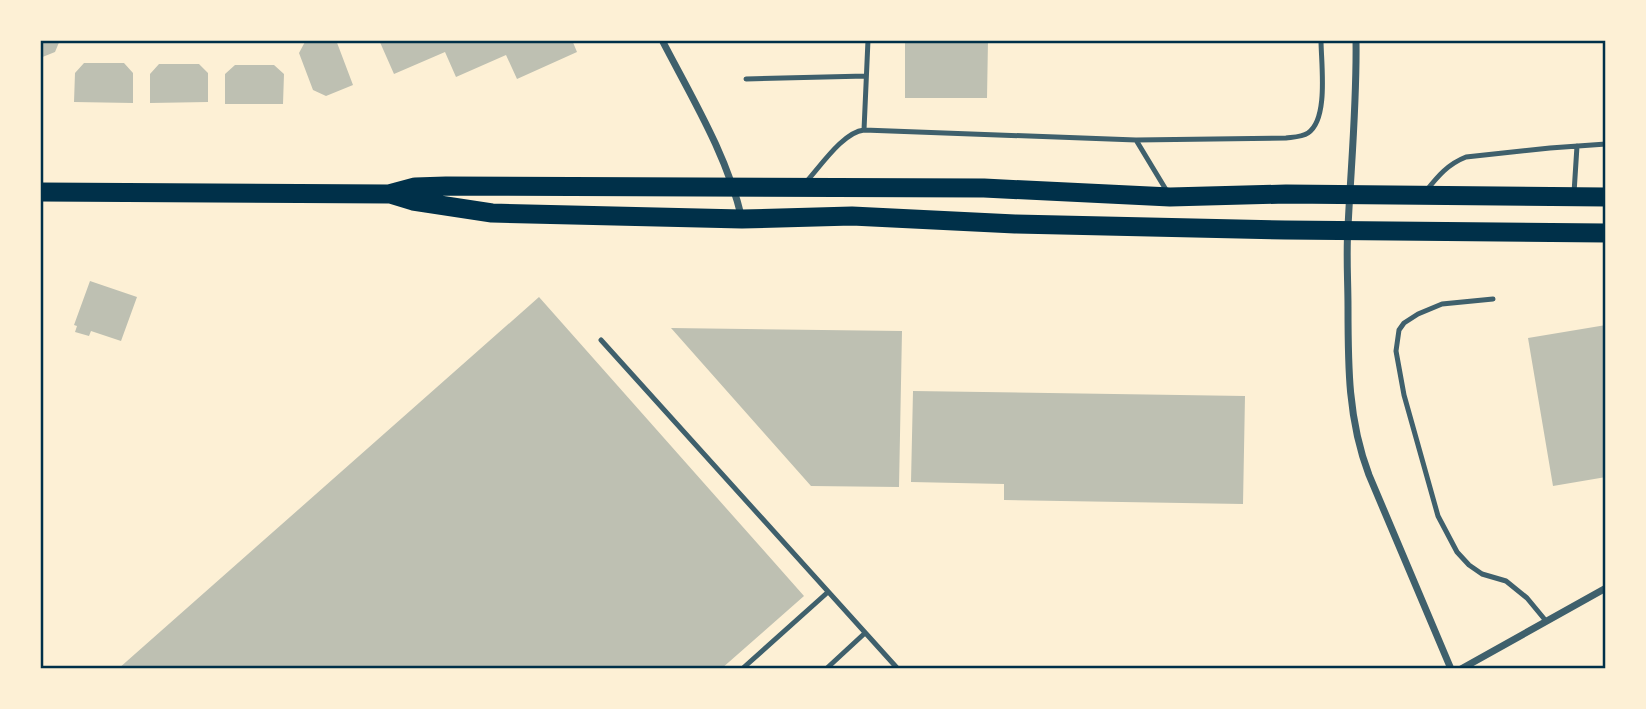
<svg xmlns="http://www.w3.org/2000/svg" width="1646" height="709" font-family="Spectral,serif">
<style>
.building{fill:#bec0b2}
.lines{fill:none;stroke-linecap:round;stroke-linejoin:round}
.service{stroke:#3f606c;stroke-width:5}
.minor{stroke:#3f606c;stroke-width:7}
.trunk{stroke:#003049;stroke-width:19}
.neatline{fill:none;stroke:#003049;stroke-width:2.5}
</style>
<rect width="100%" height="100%" fill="#fdf0d5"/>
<!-- building -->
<path class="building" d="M40,40h20l-5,12 -15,6z
M336,40l17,45 -27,11 -13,-6 -14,-37 7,-13z
M379,40h193l5,12 -60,27 -11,-24 -50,22 -11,-25 -51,22z
M905,40h83l-1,58h-82z
M84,63h40l9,10v30l-59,-1 1,-29z
M159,64h40l9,9v29l-58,1v-29z
M235,65h39l10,9 -1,30h-58v-30z
M90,281l47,16 -16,44 -30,-10 -2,5 -14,-4 2,-6 -3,-1z
M539,297l265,299 -83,73h-603z
M1606,325v152l-53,9 -25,-148z
M671,328l231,3 -3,156 -88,-1z
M913,391l332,5 -2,108 -239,-4v-16l-93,-2z"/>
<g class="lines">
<!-- service -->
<path class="service" d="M746,79l120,-3
M864,130l4,-90
M1136,140l150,-2c8,-1 16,-1 22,-5 21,-14 13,-70 13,-93
M806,182c14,-15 37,-50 58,-52l272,10 32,53
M1426,191c12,-15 22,-27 40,-34l84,-9 56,-4
M1574,193l3,-47
M1493,299l-51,5 -24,10 -14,9 -5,7 -3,21 8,44 34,121 19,36 12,13 13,9 24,7 21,17 19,23
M601,340l297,329
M742,669l86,-77
M826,669l39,-36"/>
<!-- minor -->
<path class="minor" d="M662,40c30,58 65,115 80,179
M1356,40c1,63 -5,125 -8,187 -2,26 0,54 0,80 0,59 0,113 21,168l82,194
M1461,669l145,-81"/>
<!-- trunk -->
<path class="trunk" d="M40,192l349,2 26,-7 31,-1 538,2 186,9 116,-3 320,3
M390,194l23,7 79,12 250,6 110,-3 163,8 270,6 321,3"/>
</g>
<!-- border -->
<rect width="1646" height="709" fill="none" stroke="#fdf0d5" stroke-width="84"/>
<rect x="42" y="42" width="1562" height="625" class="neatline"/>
</svg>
